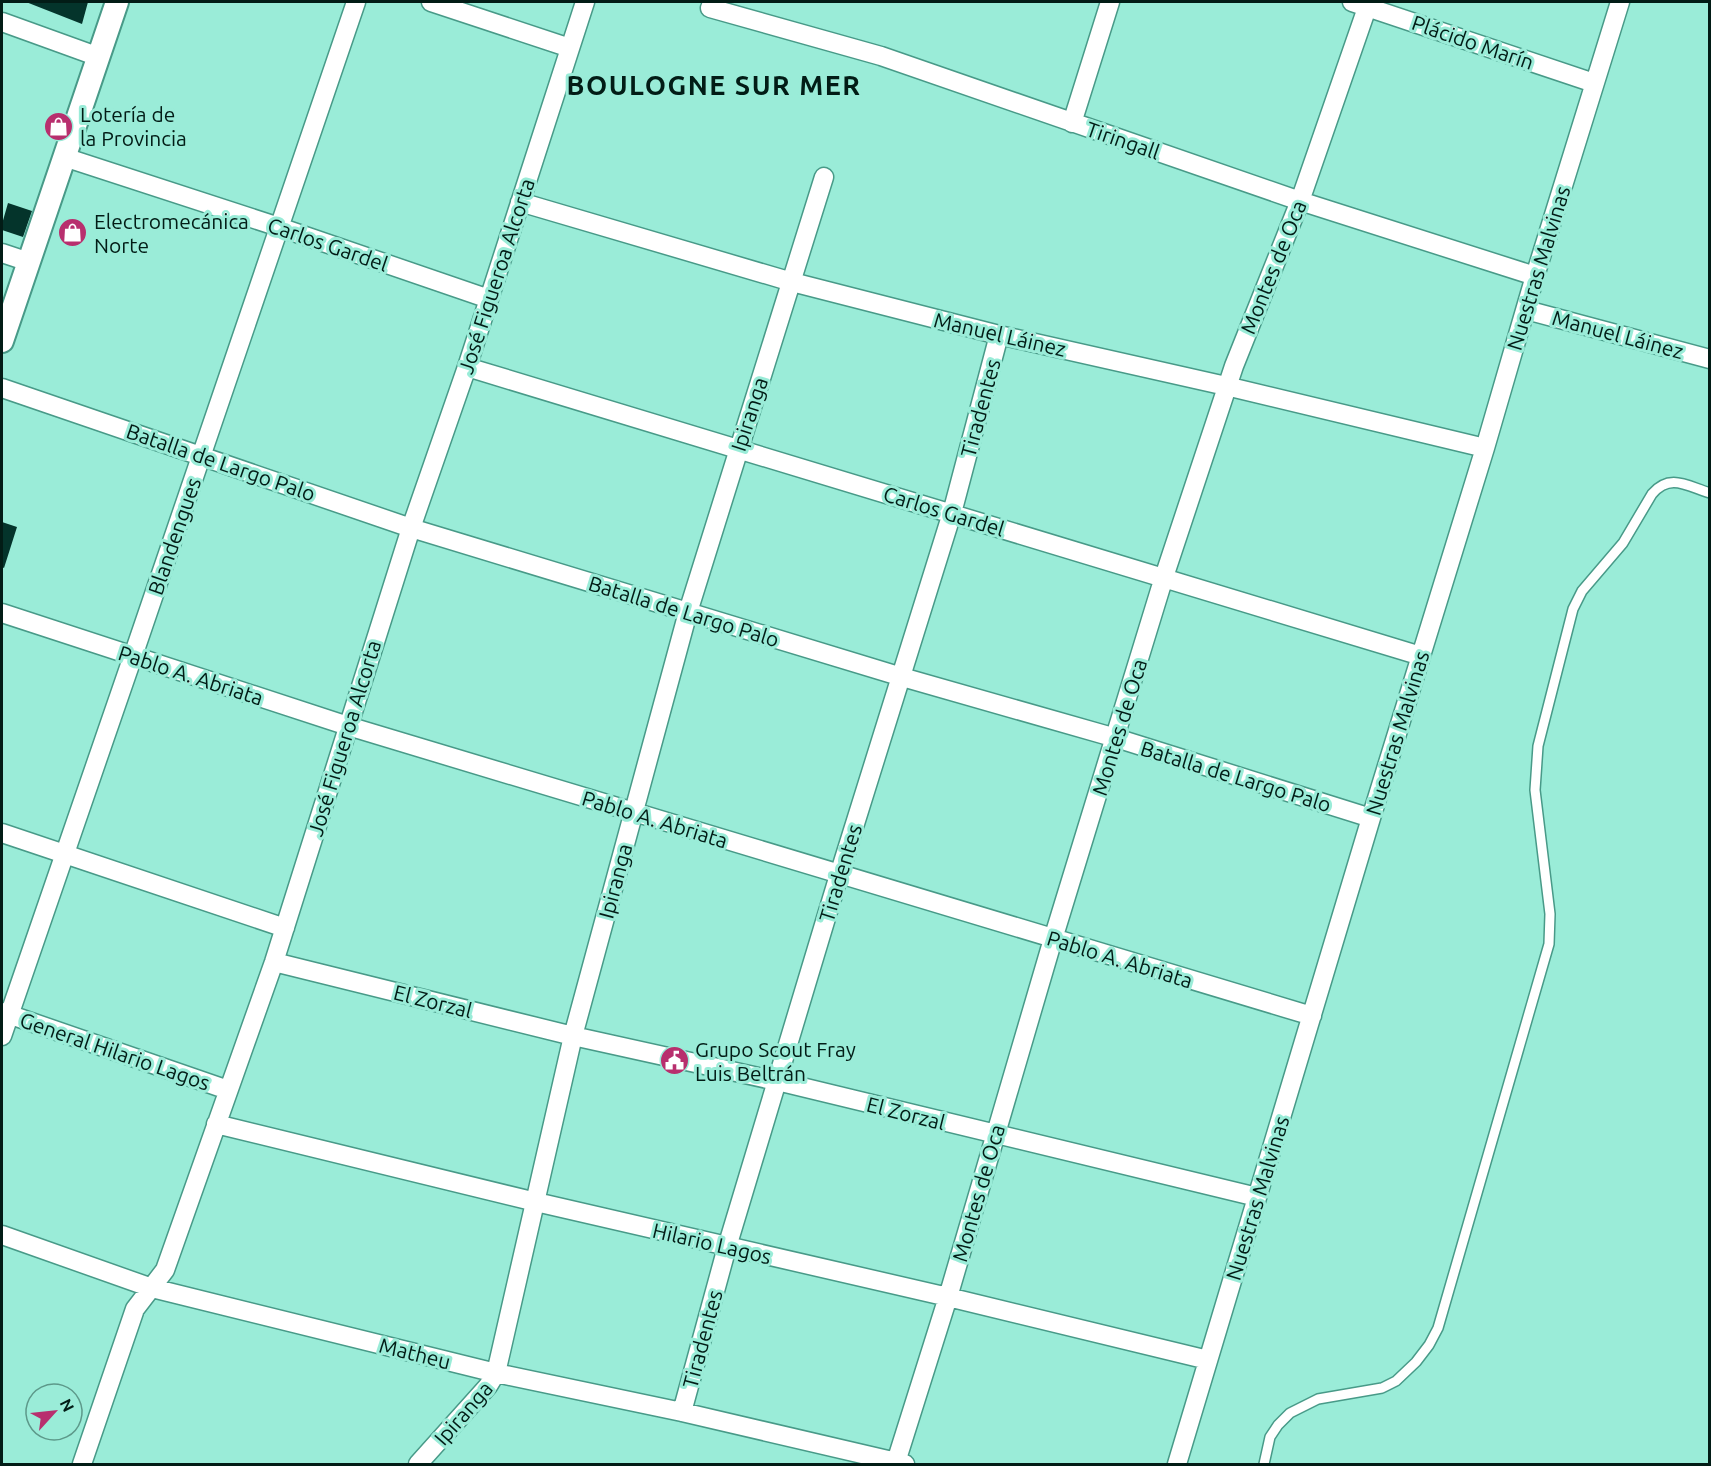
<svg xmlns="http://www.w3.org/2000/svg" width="1711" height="1466" font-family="Ubuntu,sans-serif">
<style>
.building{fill:#04342b}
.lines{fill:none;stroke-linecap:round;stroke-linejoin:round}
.service-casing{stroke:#489a88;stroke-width:12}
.minor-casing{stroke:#489a88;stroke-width:21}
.tertiary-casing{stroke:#489a88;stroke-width:26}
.service{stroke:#fff;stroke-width:9}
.minor{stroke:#fff;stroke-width:18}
.tertiary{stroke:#fff;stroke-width:22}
.labels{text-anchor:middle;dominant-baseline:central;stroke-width:6;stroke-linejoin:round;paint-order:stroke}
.street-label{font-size:21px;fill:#021c16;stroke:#9aecd8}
.poi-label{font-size:21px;fill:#021c16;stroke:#9aecd8;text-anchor:start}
.district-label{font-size:27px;font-weight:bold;letter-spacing:1.5px;fill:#021c16;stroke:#9aecd8}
</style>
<rect width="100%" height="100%" fill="#9aecd8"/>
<!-- building -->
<path class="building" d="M26,2h62l-6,22z
M8,203l24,8 -9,26 -21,-7v-6z
M2,522l15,5 -13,41 -2,-1z"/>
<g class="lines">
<defs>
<path id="service" d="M1264,1464l6,-27 8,-12 12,-12 28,-14 64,-11 14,-7 20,-19 13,-17 9,-17 111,-384 1,-30 -15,-124 3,-44 35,-137 9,-18 41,-48 29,-49c18,-21 35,-8 58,-1"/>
<path id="minor" d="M431,2l139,46
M1352,2l242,81
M710,8l171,48 419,145 235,75
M2,22l97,35
M1072,123l38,-121
M64,157l215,70 210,72
M520,202l272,80 207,53 227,51 259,62
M2,253l27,9
M1526,310l184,49
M467,367l954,289
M2,388l409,140 491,149 214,61 255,80
M2,613l346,113 964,290
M2,833l283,95
M274,962l299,74 204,45 480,116
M2,1012l226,78
M2,1036l131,-380 223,-654
M216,1124l320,78 412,95 260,63
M2,1235l150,53 344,85 186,39 223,52
M682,1412l45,-165 112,-372 113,-362 47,-178
M896,1462l52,-165 105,-358 111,-362 70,-211 66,-165 69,-199
M82,1464l53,-155 30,-39 109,-308 137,-434 56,-161 118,-365
M418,1464l70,-78 8,-13 77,-337 115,-424 136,-435
M1177,1464l194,-646 114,-370 50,-172 85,-274"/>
<path id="tertiary" d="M2,341l115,-339"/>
</defs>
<!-- service casing -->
<use href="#service" class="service-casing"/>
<!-- minor casing -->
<use href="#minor" class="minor-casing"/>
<!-- tertiary casing -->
<use href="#tertiary" class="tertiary-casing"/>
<!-- service -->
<use href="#service" class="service"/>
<!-- minor -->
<use href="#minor" class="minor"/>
<!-- tertiary -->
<use href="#tertiary" class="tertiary"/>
</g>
<!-- icons -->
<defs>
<symbol id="shop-disc" viewBox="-11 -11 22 22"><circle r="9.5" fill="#b82f6e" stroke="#9aecd8"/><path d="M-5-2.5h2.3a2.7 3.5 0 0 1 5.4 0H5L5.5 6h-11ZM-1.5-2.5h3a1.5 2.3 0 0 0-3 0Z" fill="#fff"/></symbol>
<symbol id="civic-disc" viewBox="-11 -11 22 22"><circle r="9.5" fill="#b82f6e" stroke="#9aecd8"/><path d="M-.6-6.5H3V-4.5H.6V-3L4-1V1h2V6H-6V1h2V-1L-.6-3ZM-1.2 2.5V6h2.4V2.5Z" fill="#fff"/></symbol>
</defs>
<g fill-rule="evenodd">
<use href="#shop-disc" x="42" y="110" width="33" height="33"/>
<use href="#shop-disc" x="56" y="216" width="33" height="33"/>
<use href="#civic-disc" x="658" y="1044" width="33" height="33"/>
</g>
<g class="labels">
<!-- street labels -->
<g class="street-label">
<text transform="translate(1473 42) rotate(19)">Plácido Marín</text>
<text transform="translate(1123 140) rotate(19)">Tiringall</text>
<text transform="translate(328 244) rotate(19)">Carlos Gardel</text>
<text transform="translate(1273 267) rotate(-68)">Montes de Oca</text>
<text transform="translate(1538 268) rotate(-73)">Nuestras Malvinas</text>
<text transform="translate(496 276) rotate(-72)">José Figueroa Alcorta</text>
<text transform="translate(1000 334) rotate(13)">Manuel Láinez</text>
<text transform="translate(1618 334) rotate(15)">Manuel Láinez</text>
<text transform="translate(980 408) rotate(-75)">Tiradentes</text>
<text transform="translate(749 414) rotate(-72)">Ipiranga</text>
<text transform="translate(221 462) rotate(19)">Batalla de Largo Palo</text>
<text transform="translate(944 511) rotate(17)">Carlos Gardel</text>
<text transform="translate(174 536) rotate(-71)">Blandengues</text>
<text transform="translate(684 611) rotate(17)">Batalla de Largo Palo</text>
<text transform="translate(191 675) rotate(18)">Pablo A. Abriata</text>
<text transform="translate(1119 727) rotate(-73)">Montes de Oca</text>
<text transform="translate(1397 733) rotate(-73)">Nuestras Malvinas</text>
<text transform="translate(344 738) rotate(-73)">José Figueroa Alcorta</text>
<text transform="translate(1236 776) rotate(17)">Batalla de Largo Palo</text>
<text transform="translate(655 819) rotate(17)">Pablo A. Abriata</text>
<text transform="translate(840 873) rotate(-73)">Tiradentes</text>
<text transform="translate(615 881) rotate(-75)">Ipiranga</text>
<text transform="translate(1120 959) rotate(17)">Pablo A. Abriata</text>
<text transform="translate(433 1001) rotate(14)">El Zorzal</text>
<text transform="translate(115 1051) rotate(19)">General Hilario Lagos</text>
<text transform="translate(906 1113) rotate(14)">El Zorzal</text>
<text transform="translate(978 1193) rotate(-74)">Montes de Oca</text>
<text transform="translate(1257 1198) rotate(-73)">Nuestras Malvinas</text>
<text transform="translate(712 1243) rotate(13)">Hilario Lagos</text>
<text transform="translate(702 1339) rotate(-75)">Tiradentes</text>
<text transform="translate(415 1353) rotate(14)">Matheu</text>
<text transform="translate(463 1413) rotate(-49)">Ipiranga</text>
</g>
<!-- poi labels -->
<g class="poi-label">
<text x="80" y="114">Lotería de<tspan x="80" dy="24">la Provincia</tspan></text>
<text x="94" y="221">Electromecánica<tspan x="94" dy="24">Norte</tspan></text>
<text x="695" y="1049">Grupo Scout Fray<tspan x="695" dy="24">Luis Beltrán</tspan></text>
</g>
<!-- district labels -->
<g class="district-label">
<text x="714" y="85">BOULOGNE SUR MER</text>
</g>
</g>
<!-- border -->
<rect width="1711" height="1466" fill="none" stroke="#021c16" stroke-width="6"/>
<!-- north arrow -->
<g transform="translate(54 1412) rotate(63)"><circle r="28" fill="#9aecd8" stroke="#5d998a" stroke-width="1.5"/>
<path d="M0-4.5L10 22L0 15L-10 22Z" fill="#b82f6e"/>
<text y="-9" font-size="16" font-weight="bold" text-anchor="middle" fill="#021c16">N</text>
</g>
</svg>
